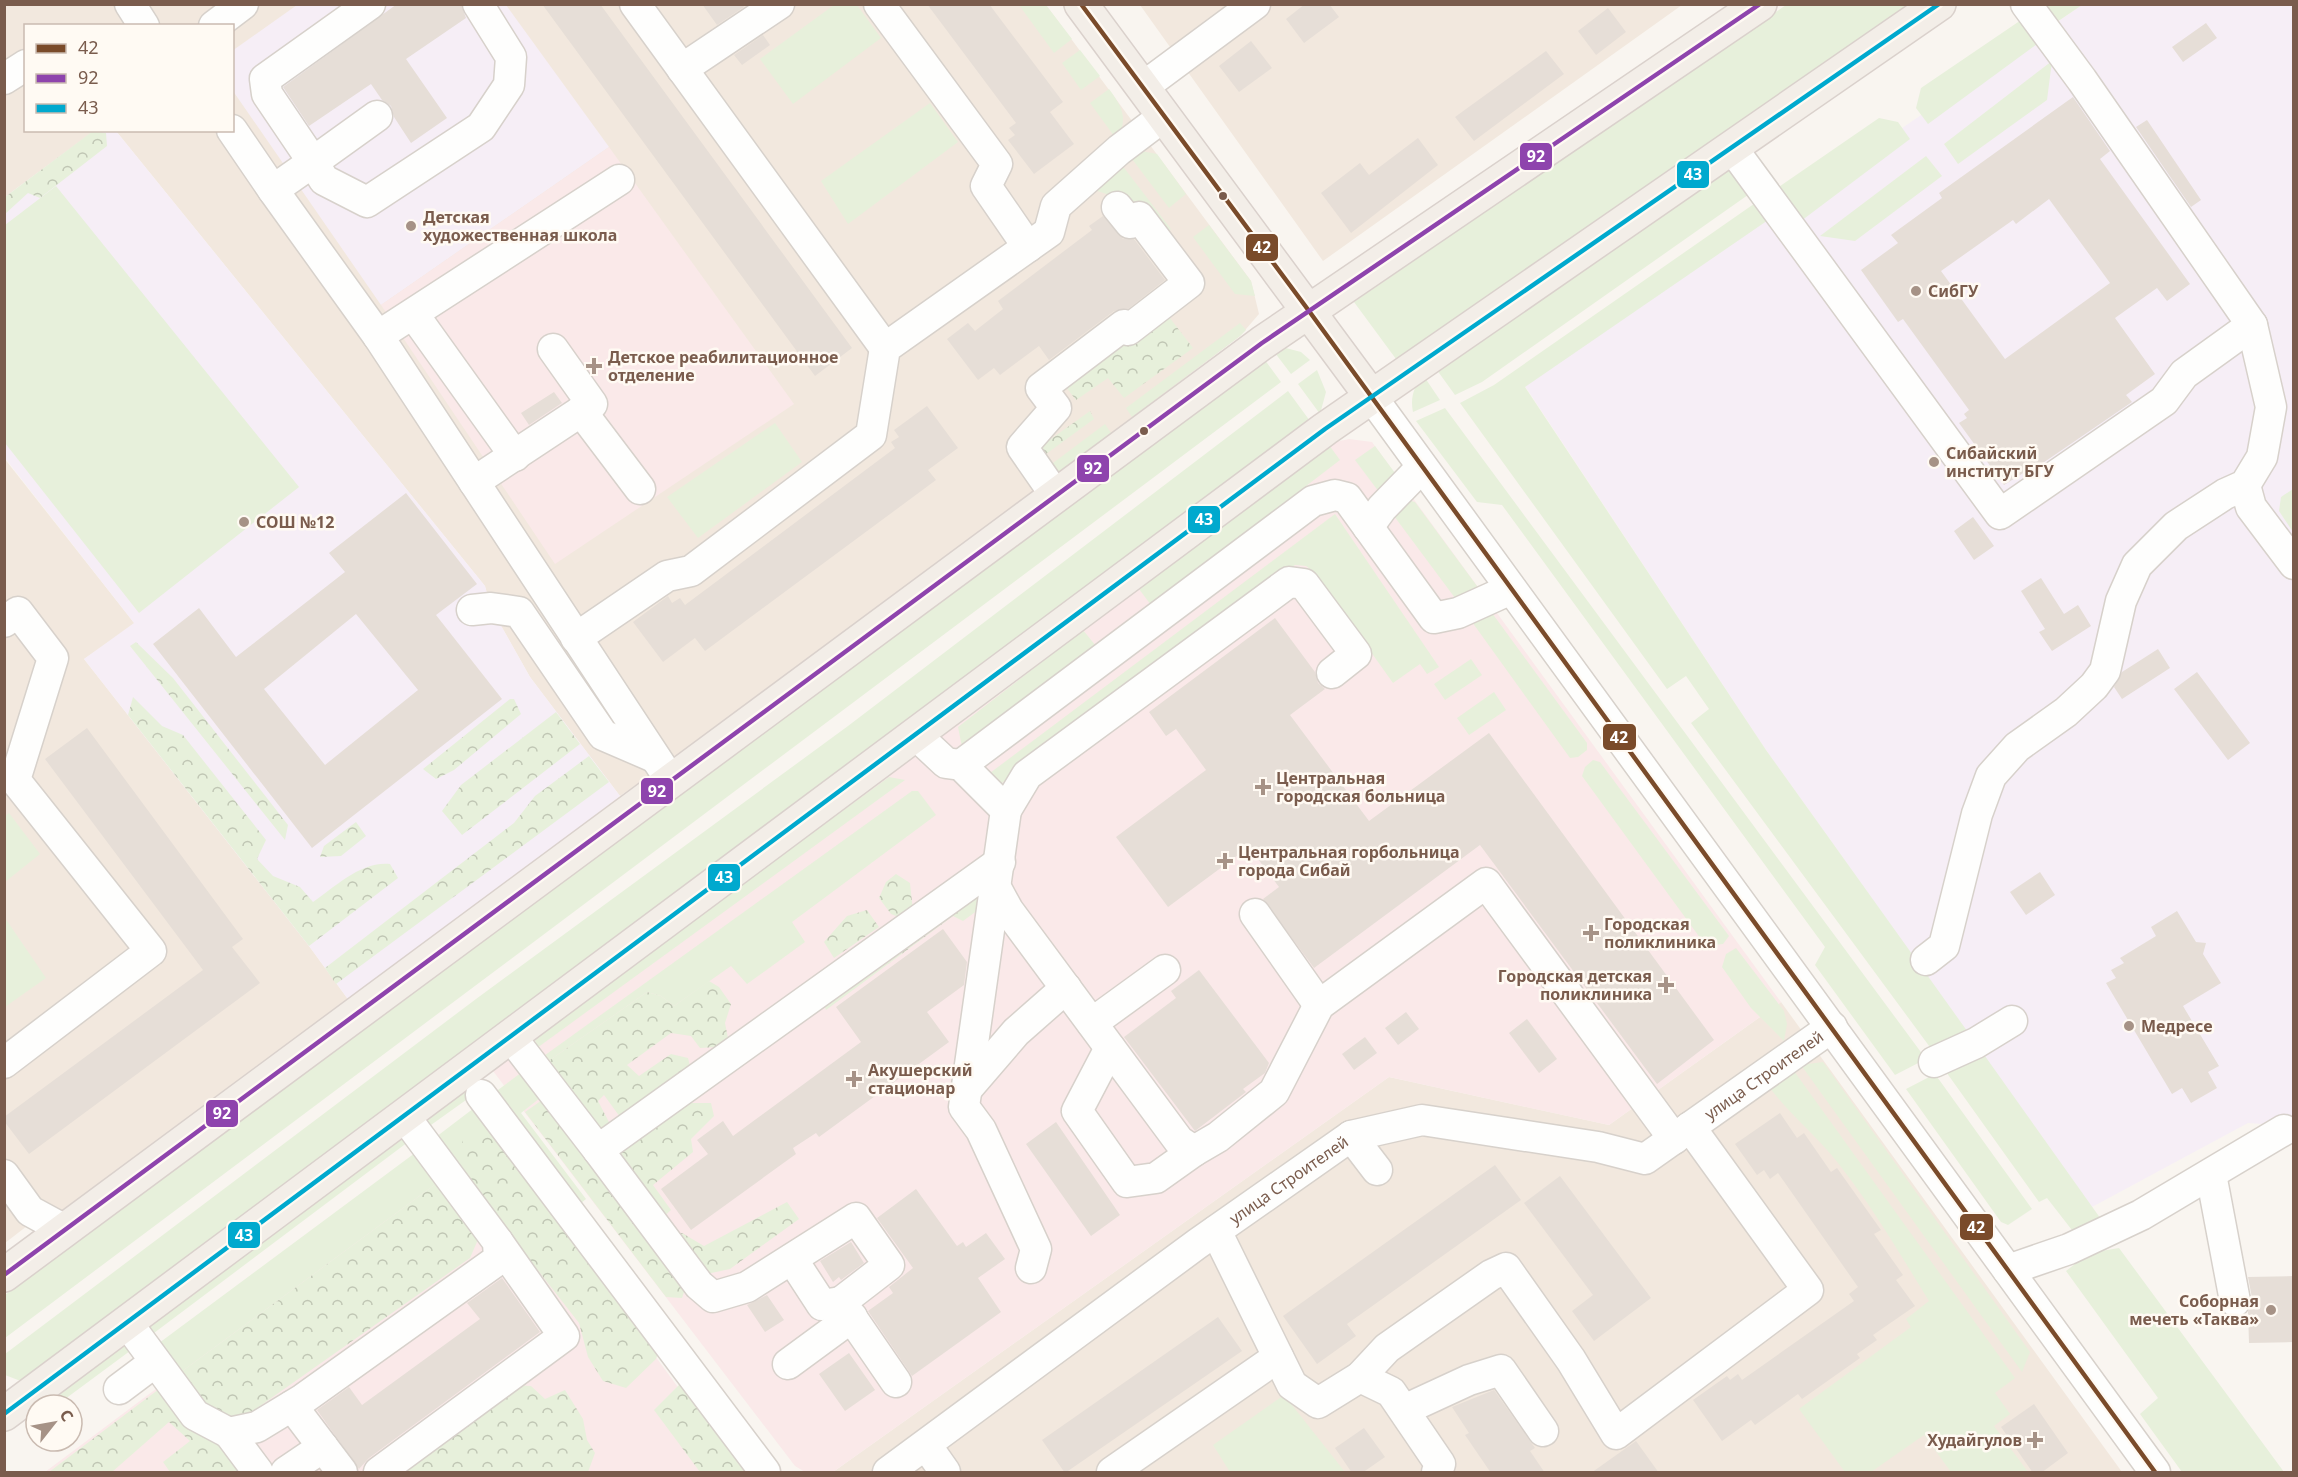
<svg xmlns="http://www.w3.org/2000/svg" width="2298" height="1477" font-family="'Noto Sans',sans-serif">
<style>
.residential{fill:#f2e8de}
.education{fill:#f6eef6}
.medical{fill:#fae9e9}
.green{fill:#e7f0db}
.forest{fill:url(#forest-crowns)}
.building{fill:#e6ded7;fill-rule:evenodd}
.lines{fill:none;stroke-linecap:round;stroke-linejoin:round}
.minor-casing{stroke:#d7d1cb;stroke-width:33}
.major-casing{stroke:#dad1cc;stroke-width:36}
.minor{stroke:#fefefd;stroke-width:30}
.major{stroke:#f3eee8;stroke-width:33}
.bus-1-casing{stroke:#fffaf3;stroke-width:9}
.bus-2-casing{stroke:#fffaf3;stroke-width:9}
.bus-3-casing{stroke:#fffaf3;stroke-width:9}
.bus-1{stroke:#7a4b2a;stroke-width:4.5}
.bus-2{stroke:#8e44ad;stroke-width:4.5}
.bus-3{stroke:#00a9ce;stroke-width:4.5}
.bus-dot{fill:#7a5c4d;stroke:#fffaf3;stroke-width:2}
.poi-dot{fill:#a69286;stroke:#fffaf3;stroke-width:2}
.labels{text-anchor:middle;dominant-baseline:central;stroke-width:5;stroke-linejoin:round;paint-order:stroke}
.poi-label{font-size:16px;font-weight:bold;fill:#7a5c4d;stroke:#fffaf3;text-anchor:start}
.street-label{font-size:16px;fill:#7a5c4d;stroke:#fffaf3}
.line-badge{stroke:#fffaf3;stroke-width:2}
.badge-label{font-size:16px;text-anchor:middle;font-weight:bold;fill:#fff}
</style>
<defs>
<pattern id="forest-crowns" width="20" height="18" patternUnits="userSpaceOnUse" patternTransform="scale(1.5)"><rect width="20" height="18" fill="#e7f0db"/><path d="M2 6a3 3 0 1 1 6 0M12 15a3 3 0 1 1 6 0" fill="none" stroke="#c0c6b4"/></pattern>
</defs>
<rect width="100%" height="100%" fill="#f9f5f0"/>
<!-- residential -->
<path class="residential" d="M5,5h1041l205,276 8,33 -19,22 -435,328 -185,132 -90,-119 -39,-69 -6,-22 -369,-455 116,-1v-104h-206v104l68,1 -89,66z
M1140,5h542l-359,256z
M4,458l131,166 -51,35 225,287 41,56 -282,213 -41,11 -22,17z
M1781,1002l341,470h-1289l556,-395 220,48z"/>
<!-- education -->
<path class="education" d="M297,5h209l103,142 -228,158 -148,-214 -1,-40z
M2082,5h211v1121l-45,-3 -156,84 -326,-457 -241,-364z
M94,131h22l369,455 6,22 39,69 90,119 -270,206 -41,-56 -225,-287 50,-36 -129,-165v-261z"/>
<!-- medical -->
<path class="medical" d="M609,147l185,257 -239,160 -174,-259z
M1349,439l23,3 409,560 -172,123 -220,-48 -556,395h-28l-10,-6 -302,-395 842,-629z
M494,1136l246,336h-695z"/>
<!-- green -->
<path class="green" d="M834,5h23l24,33 -88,66 -33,-45z
M1019,5h27l26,34 -18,14z
M1786,5h131l-499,343 -22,11 -42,-57z
M2044,5h38l-31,21z
M2027,16l17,23 -116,85 -12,-16 5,-20z
M1080,50l20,26 -19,14 -19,-27z
M2052,61l-5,39 -89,64 -14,-20z
M1109,89c14,19 19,29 8,51l-27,-37z
M930,103l28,39 -110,82 -27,-43z
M1879,118l19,4 12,17 -113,85 -24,-33z
M1141,151l16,3 29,40 -17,14 -40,-53z
M1926,156l16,20 -87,65 -35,-5z
M1118,160l53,69 -11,9c-18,-16 -40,-42 -63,-47l-1,-10z
M1727,165l28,25 -273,192 -27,13 -21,-29z
M56,186l243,301 -160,126 -134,-170v-218z
M1761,199l13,17 -249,171 241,363 204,285 -35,19 -244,-331 18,-14 -23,-33 -19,13 -207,-286 34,-18z
M1209,225l42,56 4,15 -20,-2 -42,-57z
M1240,323l6,7 -6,6 -108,81 -6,-9z
M1282,347l19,5 9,8 -19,14 -19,-25z
M1262,356l19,26 -1276,956v-43l794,-589z
M1317,370l9,22 -6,22 -22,-30z
M1423,375l17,25 -27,12c-3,-14 1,-26 10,-37z
M1288,391l22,30 -1279,960 -13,-1 -13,-5v-21l471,-355 372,-273z
M1445,408l481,651 -31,16 -80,-110 10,-18 -323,-442 -25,-3 -61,-81z
M775,423l27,39 -104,76 -31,-41z
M1105,424l6,9 -55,42 -7,-9z
M1329,445l11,15 -189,145 -12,-16z
M1375,446l20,27 -13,23 -27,-36z
M2293,489v43l-14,-21 2,-14z
M1408,500l7,2 62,84 -4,10 -15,6 -64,-86z
M1335,514l104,153 -12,7 -7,-10 -27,19 -79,-111 -8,-6 -11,-1 -297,221 -20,-4z
M1492,613l95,130v7l-9,7 -8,1 -103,-143z
M1083,630l13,16 -134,101 -4,-20z
M1471,659l11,16 -37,25 -11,-16z
M1494,692l12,18 -37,25 -12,-17z
M1593,760l7,2 129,174 -6,8 -17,2 -124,-170 3,-9z
M889,777l16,3 -368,268 -3,-12z
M912,791h6l18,24 -144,107 13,20 -58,42 -16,-18 -57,40 -13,-10 -14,-4 -97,68 -9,-2z
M9,813l31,41 -35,28v-66z
M5,918l41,60 -41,29h-1z
M1736,948l48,63 3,13 -3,17 -33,-33 -29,-41 4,-13z
M1980,1049l123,173 -28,12 -28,-36 -8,4 -95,-133z
M1823,1062l207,290 -8,20 -221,-307z
M526,1069l19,25 -24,19 65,86 -11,9 -85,-112z
M1794,1071l221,307 -20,15 15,21 -16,12 34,46h-77l-27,-37 -53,37h-26l-46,-63 112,-82 -5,-8 23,-18c-29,-47 -57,-95 -91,-138 -21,-27 -48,-48 -68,-75z
M1935,1074l97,135 -24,16 -7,-3 -95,-133z
M468,1087l5,8 -49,35 4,-14z
M478,1105l17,21 -37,42 -26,-28z
M404,1136l4,6 -254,191 -5,-6z
M419,1150l22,30 -264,195 -22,-29z
M2119,1248l165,224h-102l-42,-58 18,-16 -92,-127 23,-18z
M130,1342l4,6 -77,57h-13z
M1284,1395l61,77h-115l-17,-27z"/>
<!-- forest -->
<path class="forest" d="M93,131l13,2 1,13 -67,52 -12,-5 -23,21v-17z
M1166,313l27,35 -69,50 -16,-20 -32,22 -14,-18z
M1090,411l4,8 -52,38 -5,-8z
M136,642l37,36 115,147 -3,15 -155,-194z
M133,697l29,29 21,9 83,105 -9,19 16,17 27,11 13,15c22,-15 48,-41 77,-38l8,14 -89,68 -181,-231z
M510,699h4l7,15 -67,56 -18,9 -13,-10z
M556,712l24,32 -118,91 -20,-24 19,-26z
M589,756l20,26 -273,202 -11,-16 189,-145 21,-27z
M356,822l10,14 -25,20 -21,1 4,-11z
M896,874l14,9 3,28 -12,7 -10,-4 -12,-16 7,-16z
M980,895l-2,15 -15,11 -10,-5 -127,94 -5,-13z
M867,910l12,17 -45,31 -10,-16 23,-26z
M709,981l10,6 12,17 -6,19 3,15 -11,9 -17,1 -9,-12 -20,-3 -44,32 12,11 32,-22 17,4 3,12 -71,47 -16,-22 -6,6 12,23 -6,7 -8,1 -45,-60 -1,-12 97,-68 14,4 13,10z
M545,1098l14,21 1,7 8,3 118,157 -4,12 -16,-1 -141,-185z
M681,1103h30l3,13 -23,23 2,13 -40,33 18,25 -13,12 -28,-36 -11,-37z
M495,1126l165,222 -4,11 -30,29 -23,-7 -15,-24 -9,-34 -121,-155 5,-31z
M441,1180l39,55 -10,23 -227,160 -32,-5 -34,-38z
M787,1202l12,17 -69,50 -28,6 -27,-41 7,-1 22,13z
M684,1380l65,92h-49l-46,-62z
M516,1385l15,1 14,13 20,-9 18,29 4,21 8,13 -7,19h-195z
M163,1386l55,54 26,32h-74l-7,-10 27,-21 -21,-19 -57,50h-63z"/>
<!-- building -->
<path class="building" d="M397,4h64l5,14 -60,41 41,59 -36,25 -17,-26 -3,-11 -9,-6 -11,-16 -62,42 -26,-39z
M542,4h58l252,344 -37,28z
M702,4h40l2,3 -27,18z
M927,4h62l74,98 -13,10 24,32 -40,30 -26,-34 7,-5 -6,-7 7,-5z
M1305,4h24l10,13 -35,26 -18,-24z
M1608,8l18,24 -30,23 -18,-24z
M2206,23l11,15 -34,24 -11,-15z
M763,35l7,10 -28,20 -8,-10z
M1251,41l21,27 -33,24 -20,-26z
M1546,51l18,23 -90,67 -19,-24z
M2073,97l37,54 -10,8 90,125 -23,17 -10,-13 -42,30 40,56 -29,21 6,7 -95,65 -1,-2 -32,20 -45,-62 8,-5 -3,-4 5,-4 -66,-91 -5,3 -37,-52 37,-27 -7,-8 51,-37 -3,-5zM2049,199l61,84 -105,76 -64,-88 72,-51 3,4z
M2147,120l54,80 -10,7 -55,-80z
M1418,138l20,27 -87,68 -30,-40 39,-30 9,12z
M1103,216l20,23h11l31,41 -37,29 -14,2 -65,49 -10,-14 -39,29 -6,-7 -16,12 -31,-41 21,-16 7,8 28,-22 -5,-8 94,-71 -3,-4z
M554,392l8,11 -33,22 -8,-12z
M927,406l31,42 -30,22 8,10 -231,171 -10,-13 -32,24 -30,-40 35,-26 4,7 8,-5 5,7 210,-157 -4,-6 8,-5 -5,-7z
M406,493l71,91 -41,31 66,84 -190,149 -159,-204 46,-36 37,49 109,-85 -16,-19zM356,614l62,76 -93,75 -61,-76z
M1973,517l21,29 -20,14 -20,-29z
M2041,578l23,36 14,-9 13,21 -39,25 -13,-19 6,-3 -24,-38z
M1275,618l40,54 3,11 7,6 -35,26 79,106 120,-88 225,307 -57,44 -177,-239 -166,123 -51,-69 16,-12 -30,-40 -81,60 -52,-70 90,-67 -30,-41 -10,7 -17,-24z
M2158,649l12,19 -48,31 -8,-12 8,-15z
M2197,672l53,71 -22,17 -54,-71z
M87,728l156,211 -11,8 28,36 -231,171 -25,-33v-4l199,-147 -158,-211z
M2040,872l15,23 -29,20 -16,-23z
M2177,911l19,31 10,1 -3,11 18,29 -38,23 36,60 -11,6 9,16 -26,15 -9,-15 -10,6 -66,-111 10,-5 -5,-8 13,-7 -4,-5 36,-22 -5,-9z
M943,929l24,33 -3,23 -37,27 22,30 -130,95 -3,-4 -23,15 3,6 -105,76 -30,-41 47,-35 -11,-14 26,-19 10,15 128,-94 -25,-35z
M1199,970l70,93 -4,10 -22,16 3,3 -51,39 -71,-94 52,-39 -5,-7z
M1406,1012l13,17 -21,16 -13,-17z
M1527,1019l30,40 -18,14 -30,-40z
M1365,1037l12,16 -23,17 -12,-16z
M1780,1113l17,25 7,-5 27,39 6,-4 44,62 -7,4 29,41 -7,5 19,26 -42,29 4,5 -20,14 3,4 -58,41 -4,-5 -43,31 -4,-5 -29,21 -29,-41 34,-24 3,4 8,-6 4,6 112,-79 -5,-7 9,-7 -80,-114 -8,6 -6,-9 -7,5 -22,-31z
M1056,1122l64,93 -29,21 -65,-92z
M1495,1165l26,35 -174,124 9,12 -39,28 -34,-48z
M1560,1176l91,122 -57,43 -22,-30 21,-16 -69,-92z
M916,1189l41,57 6,-4 3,5 20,-14 19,26 -27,19 23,34 -89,64 -44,-65 25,-18 -4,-6 24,-19 -36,-50z
M851,1242l13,21 -23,17 -2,-3 -6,5 -13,-21z
M2294,1276v66l-45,1 -1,-31 4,-14 -4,-21z
M502,1278l38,54 -171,126 -10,11 -42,-59 32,-23 13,18 118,-86 -13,-16z
M767,1295l17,25 -19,12 -18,-27z
M1218,1317l24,34 -177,122 -23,-33z
M849,1353l26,37 -30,21 -26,-37z
M1494,1390l41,58 -5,3 15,22h-54l-26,-38 4,-2 -17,-26z
M2034,1404l34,49 -27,20h-8l-32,-46z
M1364,1428l21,29 -23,16h-10l-17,-25z
M1636,1441l23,32h-68z"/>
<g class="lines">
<defs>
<g id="minor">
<path d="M130,4l14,22"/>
<path d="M370,4l-105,75 2,15 46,68 -40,28 105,146"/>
<path d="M635,4l250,344"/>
<path d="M879,4l118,160 -11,22 42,61"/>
<path d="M214,26l29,-22"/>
<path d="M682,69l97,-65"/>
<path d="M4,79l22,-14"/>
<path d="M1143,87l112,-83"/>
<path d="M377,116l-64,46 11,18 43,22 114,-75 28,-42 2,-28 -33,-53"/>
<path d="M232,130l41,60"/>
<path d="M1732,148l268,366 164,-113 20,-27 68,-49"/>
<path d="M619,180l-241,156 293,445"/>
<path d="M414,315l101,141"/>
<path d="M1371,396l784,1076"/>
<path d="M581,411l59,78"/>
<path d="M474,482l118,-78 -39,-55"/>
<path d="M2245,485l6,22 43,57"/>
<path d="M1056,496l-34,-49 34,-39 -15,-20 83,-63 4,5 61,-47 -50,-66 -9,6 -13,-16"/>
<path d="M1368,527l14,-19 40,-41"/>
<path d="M472,610l19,-2 28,4 84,123 51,22"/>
<path d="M4,622l14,-10 35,46 -38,122 136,171 -147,112"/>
<path d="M576,638l91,-62 24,-5 180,-136 14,-87 164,-116 7,-26 63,-56 45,-34"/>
<path d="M916,735l30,28 15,2 45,45 -42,297 17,23 55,119 -5,19"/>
<path d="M961,765l352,-264 22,-6 12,3 87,120 24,-5 53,-24"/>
<path d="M1006,810l21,-35 262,-193 15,2 52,70 -24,19"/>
<path d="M996,888l12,22 171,231 15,10 24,-14 56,-45 45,-87 167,-122 188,256"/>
<path d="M1255,914l64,91"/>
<path d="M1926,960l18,-14 33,-132 14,-38 26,-29 49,-35 28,-26 11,-15 16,-70 16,-36 39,-39 49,-32 20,-9 17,-28 9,-50 -19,-82 -170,-245 -56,-76"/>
<path d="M1092,1023l73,-53"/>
<path d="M511,1037l87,113 402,-288"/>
<path d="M1110,1048l-33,63 50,71 29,-4 38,-27"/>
<path d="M1934,1062l42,-19 36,-22"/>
<path d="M967,1089l49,-57 50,-44"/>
<path d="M481,1095l284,377"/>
<path d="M1351,1136l26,34"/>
<path d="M598,1150l101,135 14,12 34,-10 109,-69 33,47 -48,37 55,80"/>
<path d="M2211,1174l24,127"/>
<path d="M4,1175l26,36 35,19"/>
<path d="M1216,1231l76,154 26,18 42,-26 27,-29 104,-73 15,-7 65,92 45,74 192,-144 -118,-163"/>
<path d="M792,1259l30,46 19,-3"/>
<path d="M2008,1270l61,-21 72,-34 143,-85"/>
<path d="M128,1324l67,91 34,18 28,-6 46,-28 196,-140 -1,-17 -93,-125"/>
<path d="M788,1364l64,-47"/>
<path d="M1360,1377l31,15 49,72 -3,8"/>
<path d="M119,1389l36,-27"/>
<path d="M292,1406l50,66"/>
<path d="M1404,1410l65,-30 32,-10 42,61"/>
<path d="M229,1433l29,39"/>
<path d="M926,1445l19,27"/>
<path d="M286,1472l37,-25"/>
<path d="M379,1472l185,-136 -66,-94"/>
<path id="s1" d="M888,1472l309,-228 154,-108 71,-16 176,27 47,12 187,-132"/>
<path d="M1112,1472l166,-115"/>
</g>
<path id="major" d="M1081,4l290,392
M4,1275l1258,-932 498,-339
M4,1414l1321,-985 614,-425"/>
</defs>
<!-- minor casing -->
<use href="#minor" class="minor-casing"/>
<!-- major casing -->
<use href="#major" class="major-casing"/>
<!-- minor -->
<use href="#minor" class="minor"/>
<!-- major -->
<use href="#major" class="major"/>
<defs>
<path id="bus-1" d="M1081,4l228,307 846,1161"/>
<path id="bus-2" d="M4,1275l1258,-932 498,-339"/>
<path id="bus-3" d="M4,1414l1321,-985 614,-425"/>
</defs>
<!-- bus-1 casing -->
<use href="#bus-1" class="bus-1-casing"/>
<!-- bus-2 casing -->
<use href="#bus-2" class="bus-2-casing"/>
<!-- bus-3 casing -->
<use href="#bus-3" class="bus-3-casing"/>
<!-- bus-1 -->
<use href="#bus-1" class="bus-1"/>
<!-- bus-2 -->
<use href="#bus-2" class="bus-2"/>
<!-- bus-3 -->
<use href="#bus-3" class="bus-3"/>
</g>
<!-- markers -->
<g class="bus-dot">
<circle cx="1223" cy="196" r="5"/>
<circle cx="1144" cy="431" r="5"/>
</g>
<g class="poi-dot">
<circle cx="411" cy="226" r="6"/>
<circle cx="1916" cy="291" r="6"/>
<path d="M591 357h6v6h6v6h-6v6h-6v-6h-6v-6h6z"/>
<circle cx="1934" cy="462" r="6"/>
<circle cx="244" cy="522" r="6"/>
<path d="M1260 778h6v6h6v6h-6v6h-6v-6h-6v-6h6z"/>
<path d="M1222 852h6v6h6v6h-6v6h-6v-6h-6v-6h6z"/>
<path d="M1588 924h6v6h6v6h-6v6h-6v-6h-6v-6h6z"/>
<path d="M1663 976h6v6h6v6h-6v6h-6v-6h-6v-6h6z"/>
<circle cx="2129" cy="1026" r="6"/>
<path d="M851 1070h6v6h6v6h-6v6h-6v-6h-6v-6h6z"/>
<circle cx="2271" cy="1310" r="6"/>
<path d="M2032 1431h6v6h6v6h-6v6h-6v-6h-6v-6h6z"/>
</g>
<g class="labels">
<!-- poi labels -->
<g class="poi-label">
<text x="423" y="217">Детская<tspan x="423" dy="18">художественная школа</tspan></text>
<text x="1928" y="291">СибГУ</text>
<text x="608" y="357">Детское реабилитационное<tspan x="608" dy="18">отделение</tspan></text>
<text x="1946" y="453">Сибайский<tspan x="1946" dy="18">институт БГУ</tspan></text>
<text x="256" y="522">СОШ №12</text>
<text x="1276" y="778">Центральная<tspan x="1276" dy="18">городская больница</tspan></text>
<text x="1238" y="852">Центральная горбольница<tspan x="1238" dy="18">города Сибай</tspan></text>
<text x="1604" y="924">Городская<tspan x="1604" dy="18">поликлиника</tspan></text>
<text x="1652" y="976" text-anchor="end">Городская детская<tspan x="1652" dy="18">поликлиника</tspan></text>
<text x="2141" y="1026">Медресе</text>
<text x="868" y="1070">Акушерский<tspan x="868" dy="18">стационар</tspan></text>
<text x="2259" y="1301" text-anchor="end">Соборная<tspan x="2259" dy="18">мечеть «Таква»</tspan></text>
<text x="2022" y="1440" text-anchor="end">Худайгулов</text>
</g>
<!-- street labels -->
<g class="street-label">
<text stroke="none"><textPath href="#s1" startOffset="1017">улица Строителей</textPath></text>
<text stroke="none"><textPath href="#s1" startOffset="496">улица Строителей</textPath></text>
</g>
</g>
<g class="line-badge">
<rect x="1519" y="142" width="34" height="29" rx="6" fill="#8e44ad"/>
<rect x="1676" y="160" width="34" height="29" rx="6" fill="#00a9ce"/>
<rect x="1245" y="233" width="34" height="29" rx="6" fill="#7a4b2a"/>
<rect x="1076" y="454" width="34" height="29" rx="6" fill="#8e44ad"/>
<rect x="1187" y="505" width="34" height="29" rx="6" fill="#00a9ce"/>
<rect x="1602" y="723" width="35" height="28" rx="6" fill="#7a4b2a"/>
<rect x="640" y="777" width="34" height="28" rx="6" fill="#8e44ad"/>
<rect x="707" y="863" width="34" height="29" rx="6" fill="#00a9ce"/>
<rect x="205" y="1099" width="34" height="29" rx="6" fill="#8e44ad"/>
<rect x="1959" y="1213" width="35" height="28" rx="6" fill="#7a4b2a"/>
<rect x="227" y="1221" width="34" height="28" rx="6" fill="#00a9ce"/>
</g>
<g class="badge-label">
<text x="1536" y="162">92</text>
<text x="1693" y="180">43</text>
<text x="1262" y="253">42</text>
<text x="1093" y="474">92</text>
<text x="1204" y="525">43</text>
<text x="1619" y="743">42</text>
<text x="657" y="797">92</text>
<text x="724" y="883">43</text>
<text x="222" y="1119">92</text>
<text x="1976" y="1233">42</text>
<text x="244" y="1241">43</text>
</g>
<!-- border -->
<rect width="2298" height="1477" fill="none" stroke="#7a5c4d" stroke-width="12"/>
<!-- legend -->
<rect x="24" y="24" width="210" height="108" fill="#fffaf3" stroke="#cabbb1" stroke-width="1.5"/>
<rect x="36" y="44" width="30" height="9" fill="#7a4b2a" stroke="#cabbb1" stroke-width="1.5"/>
<text x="78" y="54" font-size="18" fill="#7a5c4d">42</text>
<rect x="36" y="74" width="30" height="9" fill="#8e44ad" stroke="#cabbb1" stroke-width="1.5"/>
<text x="78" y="84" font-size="18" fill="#7a5c4d">92</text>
<rect x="36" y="104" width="30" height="9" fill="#00a9ce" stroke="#cabbb1" stroke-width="1.5"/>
<text x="78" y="114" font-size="18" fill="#7a5c4d">43</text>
<!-- north arrow -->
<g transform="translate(54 1423) rotate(59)"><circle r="28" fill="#fffaf3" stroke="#cabbb1" stroke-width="1.5"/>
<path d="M0-4.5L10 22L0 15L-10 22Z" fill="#a69286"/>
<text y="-9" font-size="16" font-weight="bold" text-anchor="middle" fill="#7a5c4d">С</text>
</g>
</svg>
